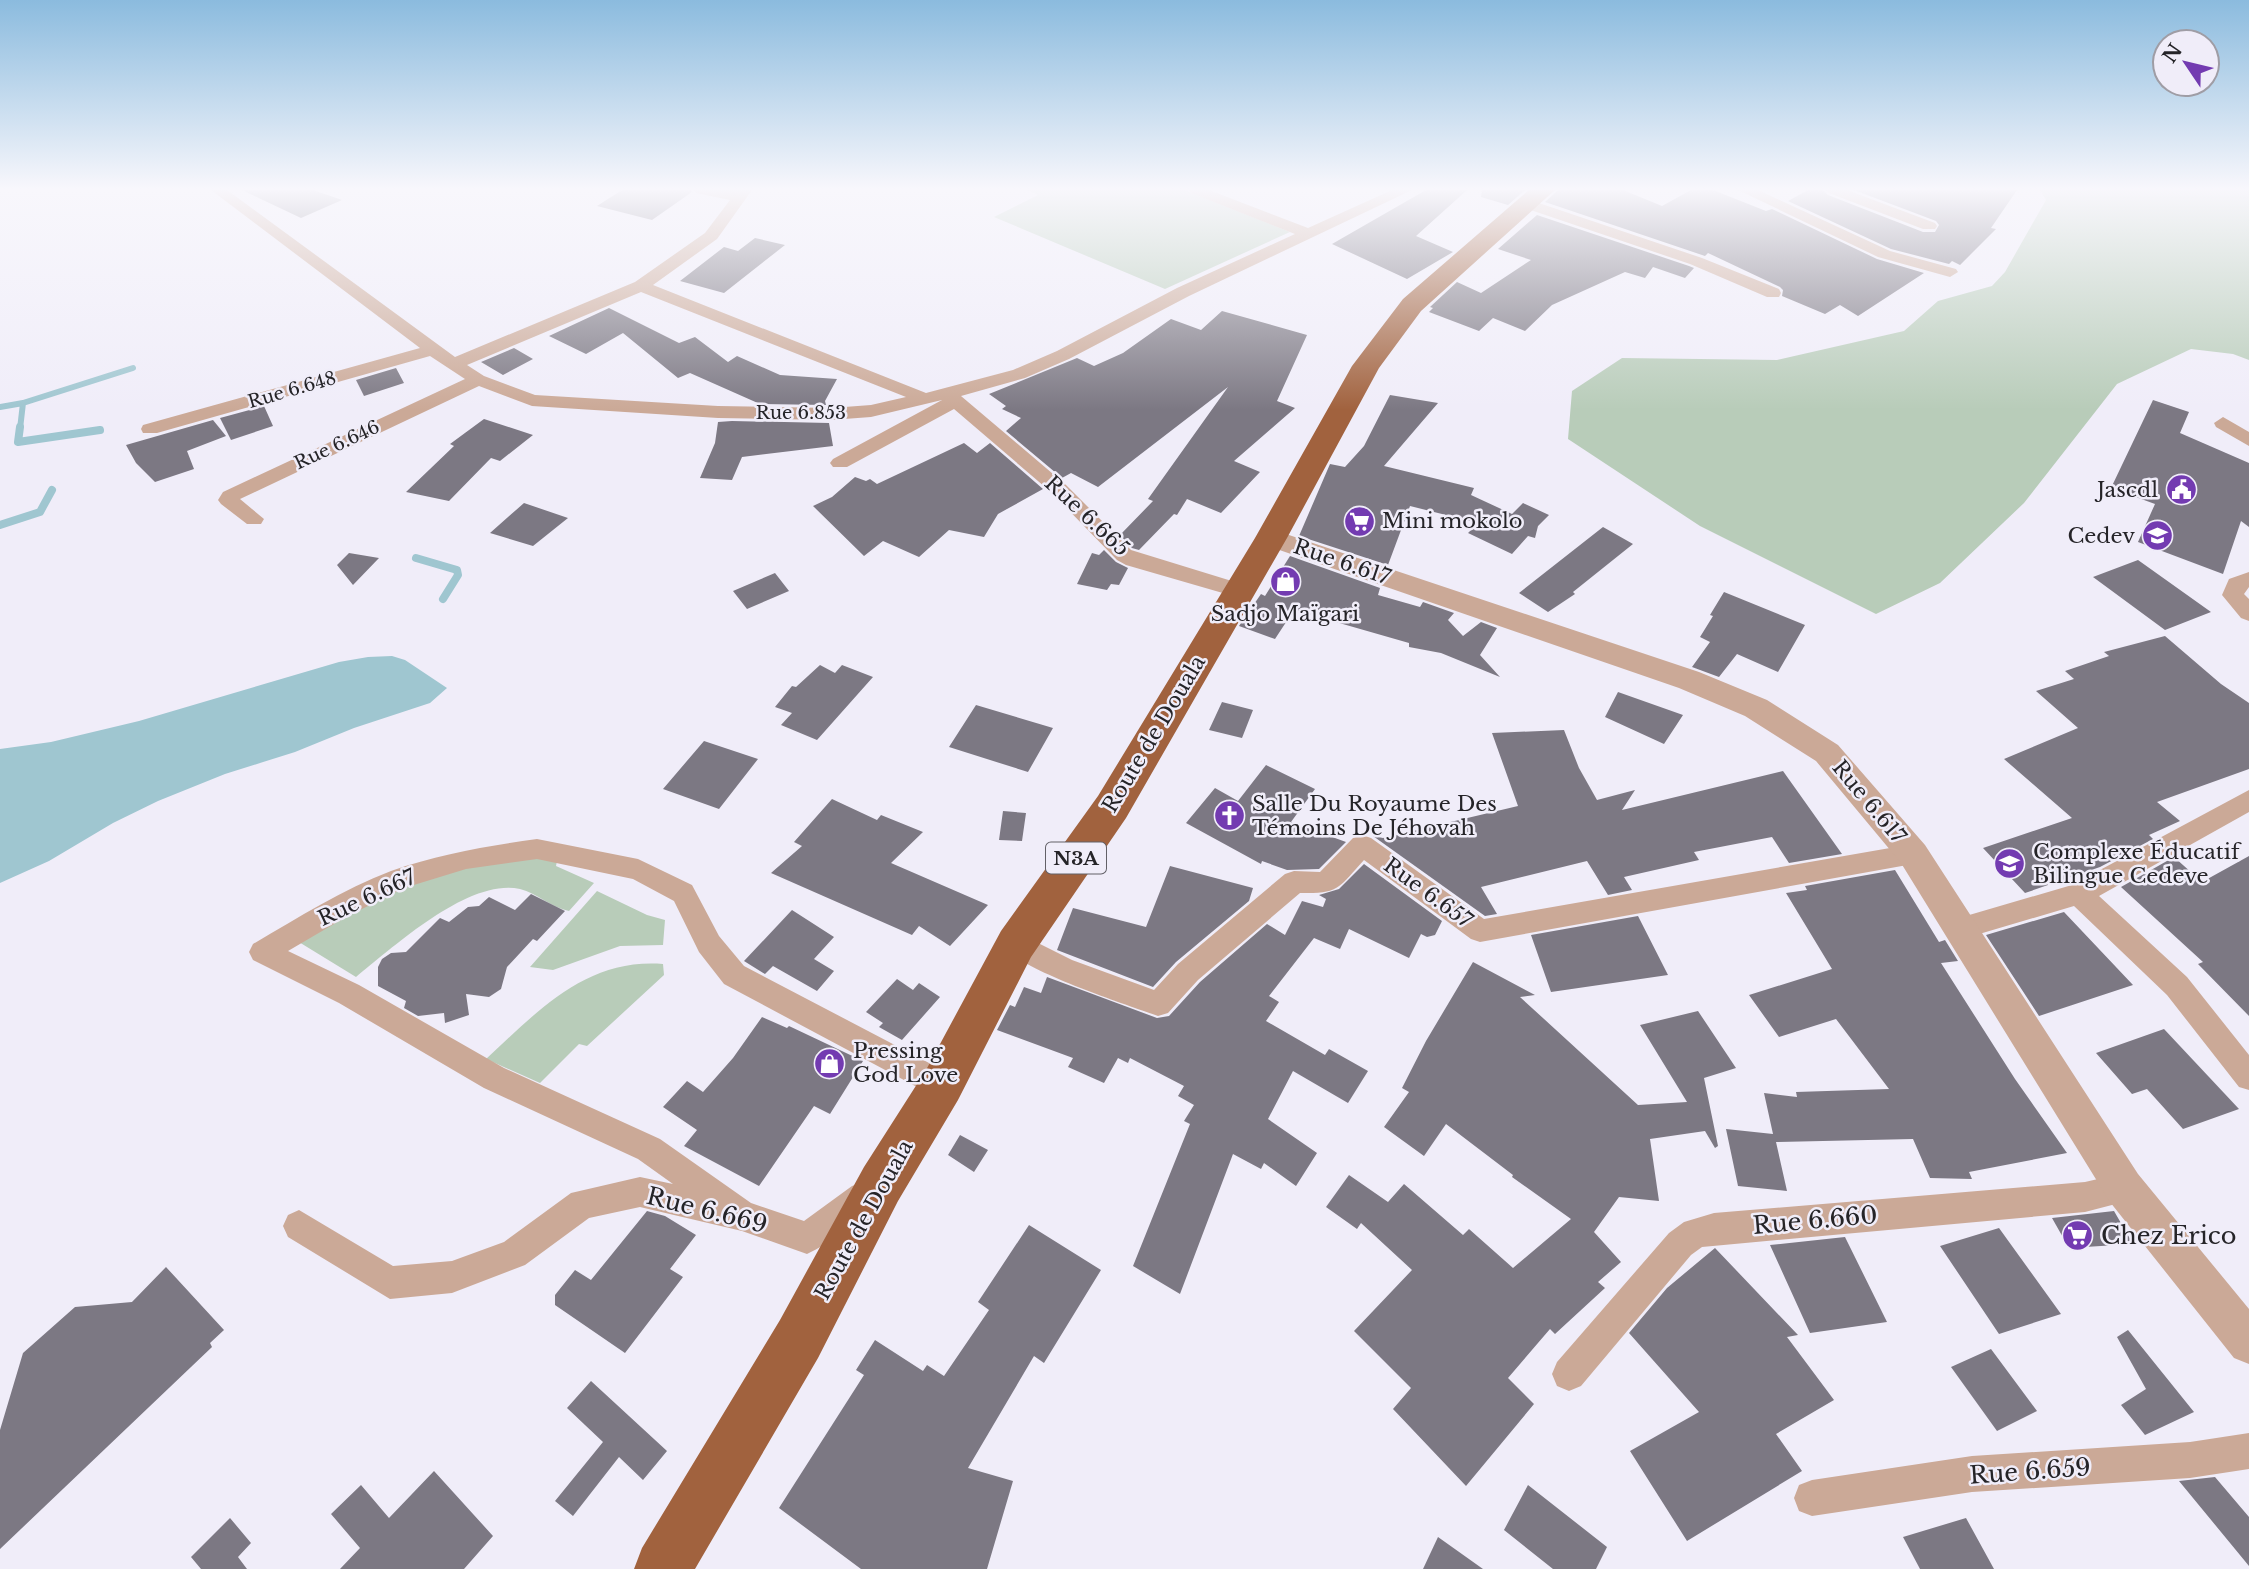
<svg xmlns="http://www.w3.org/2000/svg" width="2249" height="1569" font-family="'Libre Baskerville',serif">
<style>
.green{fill:#b8ccb9}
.water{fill:#9fc6d0}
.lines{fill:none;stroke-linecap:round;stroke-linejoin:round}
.stream-far1{stroke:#9fc6d0;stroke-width:6}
.stream{stroke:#9fc6d0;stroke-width:8}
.building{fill:#7c7883}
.minor{fill:#cba997;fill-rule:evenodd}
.tertiary{fill:#cba997;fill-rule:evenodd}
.trunk{fill:#a1623e;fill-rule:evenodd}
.labels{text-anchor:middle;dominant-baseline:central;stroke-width:5;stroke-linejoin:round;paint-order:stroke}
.far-street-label{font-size:18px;fill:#252428;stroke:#f0edf9}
.shield{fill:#f0edf9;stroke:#626067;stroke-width:2}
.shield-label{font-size:19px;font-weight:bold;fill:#252428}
.poi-label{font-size:21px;fill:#252428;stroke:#f0edf9;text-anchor:start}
.street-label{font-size:21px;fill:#252428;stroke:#f0edf9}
.near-street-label{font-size:24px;fill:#252428;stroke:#f0edf9}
.near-poi-label{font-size:24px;fill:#252428;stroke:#f0edf9;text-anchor:start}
</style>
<rect width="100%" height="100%" fill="#f0edf9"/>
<!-- green -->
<path class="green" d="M1028,190h156l106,42 -125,57 -171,-72 44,-22z
M2040,190h209v170l-16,-6 -42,-5 -74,35 -93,119 -84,80 -64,31 -176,-88 -132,-87 4,-48 50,-33 155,2 127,-29 34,-30 54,-15 13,-14 41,-72z
M558,856l-2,10 38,17 -25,28c-17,-3 -32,-18 -49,-22 -52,-11 -126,58 -164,88l-62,-38 76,-41 90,-31z
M597,891l50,24 18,5 -2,25 -43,1 -67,24 -23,-3z
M663,964l1,11 -77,71 -8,-2 -39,39 -54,-24c52,-48 100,-101 177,-95z"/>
<!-- water -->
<path class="water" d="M392,656l13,4 42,28 -17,15 -76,25 -59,24 -70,22 -67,27 -45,22 -64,38 -49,22v-134l51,-7 88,-21 200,-59 29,-5z"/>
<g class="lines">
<!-- stream-far1 -->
<path class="stream-far1" d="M0,407l23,-4 110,-35
M20,429l3,-26"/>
<!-- stream -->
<path class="stream" d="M20,427l-2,15 82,-12
M0,525l40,-13 12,-22
M416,558l41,12 1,5 -15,24"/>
</g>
<!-- building -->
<path class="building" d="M242,190h71l29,10 -41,18z
M622,190h69l1,2 -40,28 -55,-14z
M1426,190h41l-51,46 37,16 -46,27 -75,-35z
M1482,190h43l-17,15 -27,-8z
M1558,190h65l39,16 29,-16h22l53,21 6,-2 105,50 47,14 -66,43 -18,-11 -15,9 -43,-18 1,-6 -3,-3 -72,-34 -3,3 -160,-54z
M1808,190h15l5,5 95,37h12l4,-7 -3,-4 -82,-31h163l-26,38 5,1 -36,36 -8,-4 -3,3 -58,-15 -103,-48z
M1537,215l152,51 5,2 -9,10 -32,-11 -8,11 -20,-6 -73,33 -27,26 -32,-13 -14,13 -50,-19 4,-4 -3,-1 27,-25 24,11 50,-33 -33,-11z
M755,238l30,7 -61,48 -44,-12 44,-34 14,4z
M609,308l70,35 16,-6 33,25 9,-6 43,19 57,4 -12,22 1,4 -66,-1 -70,-31 -12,5 -55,-45 -37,21 -37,-18z
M1222,311l85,24 -30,66 18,7 -61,53 26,11 -39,41 -34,-14 -10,16 -3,-1 -35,36 -7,-2 -12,-13 33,-34 -5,-2 80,-112 -130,100 -27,-14 -9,5 -56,-47 15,-13 -19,-9 4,-3 -17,-12 88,-36 17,8 29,-13 48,-34 30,11z
M514,348l19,11 -30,16 -22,-13z
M396,368l8,15 -40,13 -8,-16z
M1390,395l48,8 -54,63 90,22 -3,7 41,19 11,-11 26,12 -11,11 -3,12 -7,-2 -16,18 -44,-21 10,-10 -68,-17 -22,59 -89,-29 31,-72 15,3 19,-21z
M2153,400l36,12 -9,21 69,30v64l-8,-6 -18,53 -85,-32 17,-38 -44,-16z
M264,406l9,20 -42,14 -11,-22z
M484,419l49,16 -33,26 -9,-3 -42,43 -43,-9 48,-46 -4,-2z
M213,420l13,16 -39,15 7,18 -39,13 -19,-19 -10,-18z
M732,421l97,2 4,23 -91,11 -10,23 -32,-2 15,-35 3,-21z
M964,443l13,10 13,-10 53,46 -45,25 -14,23 -35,-7 -30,27 -36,-16 -19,15 -51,-50 19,-9 23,-20 11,4 4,-2 7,5z
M524,503l44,15 -35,28 -43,-13z
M1603,527l30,17 -60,48 2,2 -27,18 -29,-19z
M1104,550l12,12 12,6 -9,17 -8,-1 -4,6 -30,-6 15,-31 7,2z
M349,553l30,5 -26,27 -16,-20z
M1290,556l90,32 -2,7 42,12 3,-5 31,11 -6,7 15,16 18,-14 16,6 -17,27 20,22 -59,-24 -32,-6v-4l-115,-33 -19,29 -36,-13 22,-32 4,2z
M2138,560l73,52 -46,18 -72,-53z
M775,573l14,18 -42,18 -14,-18z
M1724,592l81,33 -27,47 -41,-18 -18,23 -27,-10 18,-25 -10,-5 13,-21 -3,-1z
M2165,636l56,48 28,19v66l-92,33 23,19 -31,14 4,4 -53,28 -75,26 -42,-45 89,-30 -68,-59 74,-31 -42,-37 38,-12 -9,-8 44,-15 -5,-4z
M820,665l15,8 7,-8 31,12 -56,63 -36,-15 11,-12 -17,-6 17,-21 4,1z
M1618,692l65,23 -19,29 -59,-27z
M1222,702l31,8 -11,28 -33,-8z
M976,705l77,23 -25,44 -79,-25z
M1564,730l15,38 18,32 38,-10 -13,20 161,-39 59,83 -53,9 -17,-26 -78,15 5,8 -75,17 8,13 -24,5 -21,-34 -106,26 16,27 -12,2 -112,-80 10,2 135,-32 -26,-73z
M704,741l54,18 -39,50 -56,-20z
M1266,765l49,24 -24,33 55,20 -27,27 -32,1 -25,-9 -1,3 -75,-41 29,-35 23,13z
M832,799l45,21 4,-5 42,17 -32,31 97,42 -38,41 -31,-20 -7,9 -141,-62 31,-27 -8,-4z
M1003,811l23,2 -4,28 -23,-1z
M2249,856v160l-51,-52 5,-2 -82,-75 53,-30 28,25z
M1364,864l78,57 -7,14 -8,2 -6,-3 -12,24 -60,-29 -9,20 -26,-11 -45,58 10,6 -13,19 59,34 4,-6 39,22 -20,32 -55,-32 -25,48 49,34 -21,33 -32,-23 -3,6 -28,-15 -53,140 -47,-28 57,-142 -6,-3 10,-16 -16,-9 6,-10 -54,-28 -2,5 -10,-5 -14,25 -36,-16 5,-9 -76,-28 13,-25 5,2 9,-20 17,6 6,-16 110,41 12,-2 31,-34 67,-58 18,11 17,-34 21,6 3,-8 -7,-4 20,-6z
M1170,866l83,22 -4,13 -73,61 -23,25 -96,-37 16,-42 73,19z
M1895,870l44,72 6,-2 13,21 -17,2 74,116 52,74 -98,19 3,7 -42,-1 -17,-39 -137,3 11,49 -49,-5 -12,-57 47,5 -9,-41 33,4 -1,-5 93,-3 -53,-70 -57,18 -30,-42 83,-26 -46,-76 21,-3 -2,-4z
M531,894l34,17 -28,30 -4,-2 -26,28 -6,22 -12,8 -23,-3 3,21 -24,8 -1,-10 -26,3 -14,-8 2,-7 -28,-15v-19l4,-8 9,-6 15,-1 34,-34 9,4 19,-15 11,-1 10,-9 26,13z
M792,910l42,27 -20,22 20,12 -17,20 -44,-25 -8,8 -21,-13z
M2064,912l69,73 -94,31 -53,-81z
M1638,916l30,59 -117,17 -20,-57z
M1473,962l62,33 -15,2 118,108 49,-3 -47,-77 58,-14 38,57 -32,10 14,68 -3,2 -10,-17 -55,8 9,62 -40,-4 -25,35 27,30 -23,20 7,6 -50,46 -5,-5 -42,49 26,26 -68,82 -73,-77 18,-21 -57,-57 58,-61 -51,-47 -4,6 -31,-22 23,-32 39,27 16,-18 59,51 6,-6 44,39 58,-49 -59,-42 1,-2 -67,-51 -22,32 -40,-29 25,-35 -7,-4 24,-47z
M897,979l16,11 6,-7 21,14 -38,43 -23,-13 4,-4 -17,-11z
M762,1017l25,11 2,-2 74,35 -33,53 -16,-8 -55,80 -75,-40 13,-16 -34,-23 24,-26 16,11 30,-34z
M2164,1029l75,80 -56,20 -36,-40 -15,5 -36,-41z
M960,1135l28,15 -14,22 -26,-17z
M647,1211l18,5 31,19 -26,34 13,8 -58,76 -70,-48v-10l20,-25 16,10z
M2114,1211l19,33 -64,4 -17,-30z
M1029,1225l72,45 -57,93 -10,-7 -66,112 45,13 -26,88h-126l-82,-61 85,-133 -8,-5 19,-30 48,31 4,-6 17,11 45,-66 -11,-8z
M1999,1228l62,86 -62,20 -59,-88z
M1845,1237l42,85 -77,11 -40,-88z
M1715,1248l83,87 -11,2 47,63 -58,34 26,37 -115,70 -57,-90 69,-39 -70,-79 38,-45z
M166,1267l58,63 -14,13 2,4 -212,202v-119l23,-77 52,-46 57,-5z
M2128,1330l66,82 -49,23 -24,-30 25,-16 -29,-52z
M1991,1349l46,62 -40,20 -46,-64z
M591,1381l76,70 -24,29 -24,-23 -46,59 -18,-15 48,-59 -36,-34z
M434,1471l59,65 -29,33h-124l20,-21 -29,-34 30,-29 28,33z
M2215,1477l34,40v49l-70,-85z
M1528,1485l79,62 -11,22h-43l-49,-39z
M230,1518l21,25 -13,14 9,12h-46l-10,-12z
M1966,1518l28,51h-74l-17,-32z
M1438,1537l45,32h-60z"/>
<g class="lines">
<!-- minor -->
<path class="minor" d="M211,190h16l228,167 180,-75 70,-49 25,-33 -34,-7 -2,-3h58l-35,49 -64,46 273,108 87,-23 44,-19 120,-63 118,-54 -104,-41 -2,-3h20l99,38 84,-38h20l-223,106 -120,63 -44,19 -64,18 105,89 65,65 117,36 3,5 -3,5 -8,2 -114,-33 -9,-5 -65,-67 -98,-84 -107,58h-14l-3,-4 3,-4 109,-59 -71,17 -40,3 -113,-2 -186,-12 -53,-20 -239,113 24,20 -3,5h-14l-26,-20 -3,-4 5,-8 242,-113 -35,-23 -273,77h-14l-2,-4 2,-4 277,-77zM641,292l265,105 -35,8 -40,3 -113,-2 -183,-11 -51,-19 -17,-11z
M1738,190h20l132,61 66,18 2,3 -8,5 -72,-20z
M1826,190h21l88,33 2,3 -2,3h-12l-94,-36z
M1527,199l175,59 77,31 2,4 -2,4h-12l-77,-33 -168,-57 -3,-3z
M2223,417l26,15v14l-33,-19 -2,-4z
M2249,572v15l-5,7 5,5v22l-8,-3 -19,-23 7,-16z
M2249,790v22l-150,84 88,81 62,78v35l-10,-3 -72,-92 -93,-89 -115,34 -9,-3 -4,-8 4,-8 9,-3 113,-33z
M1362,835l9,3 113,81 429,-75 9,3 4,7 -4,7 -9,3 -433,78 -9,-3 -107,-79c-26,28 -24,34 -64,33l-102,87 -30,33 -10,3c-30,-11 -143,-47 -156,-72l4,-8 10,-4 56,28 82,30 24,-26 107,-90 9,-3 26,1 33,-34z
M537,839l101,20 54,26 27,51 25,30 208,109 5,10 -5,10 -10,4 -10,-4 -208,-111 -25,-32 -25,-51 -41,-22 -96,-20 -71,10 -62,19 -58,29 -58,34 71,34 145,83 156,71 91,64 53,18 48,-35 11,-4 11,4 5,11c-9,20 -52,48 -72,57l-65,-23 -102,-24 -51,11 -64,47 -73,28 -62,6 -102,-62 -5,-11 5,-11 11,-5 94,56 59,-5 52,-19 67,-49 69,-16 33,7 -35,-25 -154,-71 -145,-85 -86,-43 -4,-8 4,-8c45,-26 90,-55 138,-73 48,-17 96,-25 146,-32z
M2124,1173l11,4 4,11 -4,11 -50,13 -383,35 -11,8 -110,131 -12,5 -12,-5 -5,-12 5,-12 112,-129 15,-11 30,-9 371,-31z
M2249,1433v36l-59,9 -218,14 -160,24 -13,-5 -5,-13 5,-13 13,-5 160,-24 218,-14z"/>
<!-- tertiary -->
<path class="tertiary" d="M1271,529l428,143 68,28 71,45 87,100 213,329 111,135v55l-15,-6 -124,-156 -209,-339 -85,-102 -71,-45 -66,-28 -417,-144 -4,-6 4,-6z"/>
<!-- trunk -->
<path class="trunk" d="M1529,190h26l-134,121 -42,57 -92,170 -161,280 -95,139 -73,143 -60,101 -80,157 -123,211h-61l8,-21 138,-228 84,-153 62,-97 75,-139 97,-135 157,-258 97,-172 51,-67z"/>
</g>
<!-- sky -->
<linearGradient id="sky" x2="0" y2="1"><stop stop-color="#8bbbde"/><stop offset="0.46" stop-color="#f8f7fc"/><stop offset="1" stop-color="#f8f7fc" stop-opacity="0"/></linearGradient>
<rect width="2249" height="410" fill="url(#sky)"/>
<!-- icons -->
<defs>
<symbol id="civic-disc" viewBox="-11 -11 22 22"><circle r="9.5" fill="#733bb1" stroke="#f0edf9"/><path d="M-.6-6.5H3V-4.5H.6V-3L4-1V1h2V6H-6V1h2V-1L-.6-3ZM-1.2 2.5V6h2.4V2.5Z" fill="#fff"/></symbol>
<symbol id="supermarket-disc" viewBox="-11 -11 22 22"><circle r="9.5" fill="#733bb1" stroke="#f0edf9"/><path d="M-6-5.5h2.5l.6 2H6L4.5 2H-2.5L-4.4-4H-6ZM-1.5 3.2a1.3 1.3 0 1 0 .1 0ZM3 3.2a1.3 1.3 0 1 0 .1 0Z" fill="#fff"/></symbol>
<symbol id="school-disc" viewBox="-11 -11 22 22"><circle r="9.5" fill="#733bb1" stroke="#f0edf9"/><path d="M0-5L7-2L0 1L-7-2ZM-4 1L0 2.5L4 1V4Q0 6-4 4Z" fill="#fff"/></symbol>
<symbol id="shop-disc" viewBox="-11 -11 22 22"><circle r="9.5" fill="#733bb1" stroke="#f0edf9"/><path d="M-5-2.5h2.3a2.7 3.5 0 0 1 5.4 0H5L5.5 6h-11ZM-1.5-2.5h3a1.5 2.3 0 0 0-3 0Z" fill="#fff"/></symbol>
<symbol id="church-disc" viewBox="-11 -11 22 22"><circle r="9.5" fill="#733bb1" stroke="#f0edf9"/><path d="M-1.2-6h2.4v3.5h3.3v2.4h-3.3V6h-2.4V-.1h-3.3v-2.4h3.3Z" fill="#fff"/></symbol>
</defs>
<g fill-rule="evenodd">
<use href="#civic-disc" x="2164" y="472" width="35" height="35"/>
<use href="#supermarket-disc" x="1342" y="504" width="35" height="35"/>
<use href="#school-disc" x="2140" y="518" width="35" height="35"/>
<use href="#shop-disc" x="1268" y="564" width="35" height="35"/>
<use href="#church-disc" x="1212" y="798" width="35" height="35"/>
<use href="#school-disc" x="1992" y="846" width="35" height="35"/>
<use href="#shop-disc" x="812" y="1046" width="35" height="35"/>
<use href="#supermarket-disc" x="2060" y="1218" width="35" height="35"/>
</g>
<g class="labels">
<!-- far-street labels -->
<g class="far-street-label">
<text transform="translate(292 390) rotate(-16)">Rue 6.648</text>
<text x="801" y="413">Rue 6.853</text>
<text transform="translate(337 445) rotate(-25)">Rue 6.646</text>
</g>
<!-- shield labels -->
<rect class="shield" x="1046" y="842.5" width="60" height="31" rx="5"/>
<g class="shield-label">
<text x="1076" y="858">N3A</text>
</g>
<!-- poi labels -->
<g class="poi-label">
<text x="2158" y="490" text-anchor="end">Jascdl</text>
<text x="1382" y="521">Mini mokolo</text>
<text x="2135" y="536" text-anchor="end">Cedev</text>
<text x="1285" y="614" text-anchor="middle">Sadjo Maïgari</text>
<text x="1252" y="804">Salle Du Royaume Des<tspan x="1252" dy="24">Témoins De Jéhovah</tspan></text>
<text x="2033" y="852">Complexe Éducatif<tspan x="2033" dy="24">Bilingue Cedeve</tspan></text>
<text x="853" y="1051">Pressing<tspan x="853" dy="24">God Love</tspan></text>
</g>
<!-- street labels -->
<g class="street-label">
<text transform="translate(1087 516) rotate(43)">Rue 6.665</text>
<text transform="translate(1342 562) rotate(19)">Rue 6.617</text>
<text transform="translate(1154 734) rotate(-59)">Route de Douala</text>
<text transform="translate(1869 802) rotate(50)">Rue 6.617</text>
<text transform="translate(1428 893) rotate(36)">Rue 6.657</text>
<text transform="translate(367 898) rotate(-25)">Rue 6.667</text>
<text transform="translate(864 1220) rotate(-61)">Route de Douala</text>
</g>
<!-- near-street labels -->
<g class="near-street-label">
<text transform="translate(707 1210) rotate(14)">Rue 6.669</text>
<text transform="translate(1815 1220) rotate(-5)">Rue 6.660</text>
<text transform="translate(2030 1471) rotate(-4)">Rue 6.659</text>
</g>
<!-- near-poi labels -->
<g class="near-poi-label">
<text x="2101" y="1235">Chez Erico</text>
</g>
</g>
<!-- north arrow -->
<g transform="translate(2186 63) rotate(305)"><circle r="33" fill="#f0edf9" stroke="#9f9da5" stroke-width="2"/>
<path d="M0-5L12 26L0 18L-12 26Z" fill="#733bb1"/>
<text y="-10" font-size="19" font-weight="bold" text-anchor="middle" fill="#252428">N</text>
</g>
</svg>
